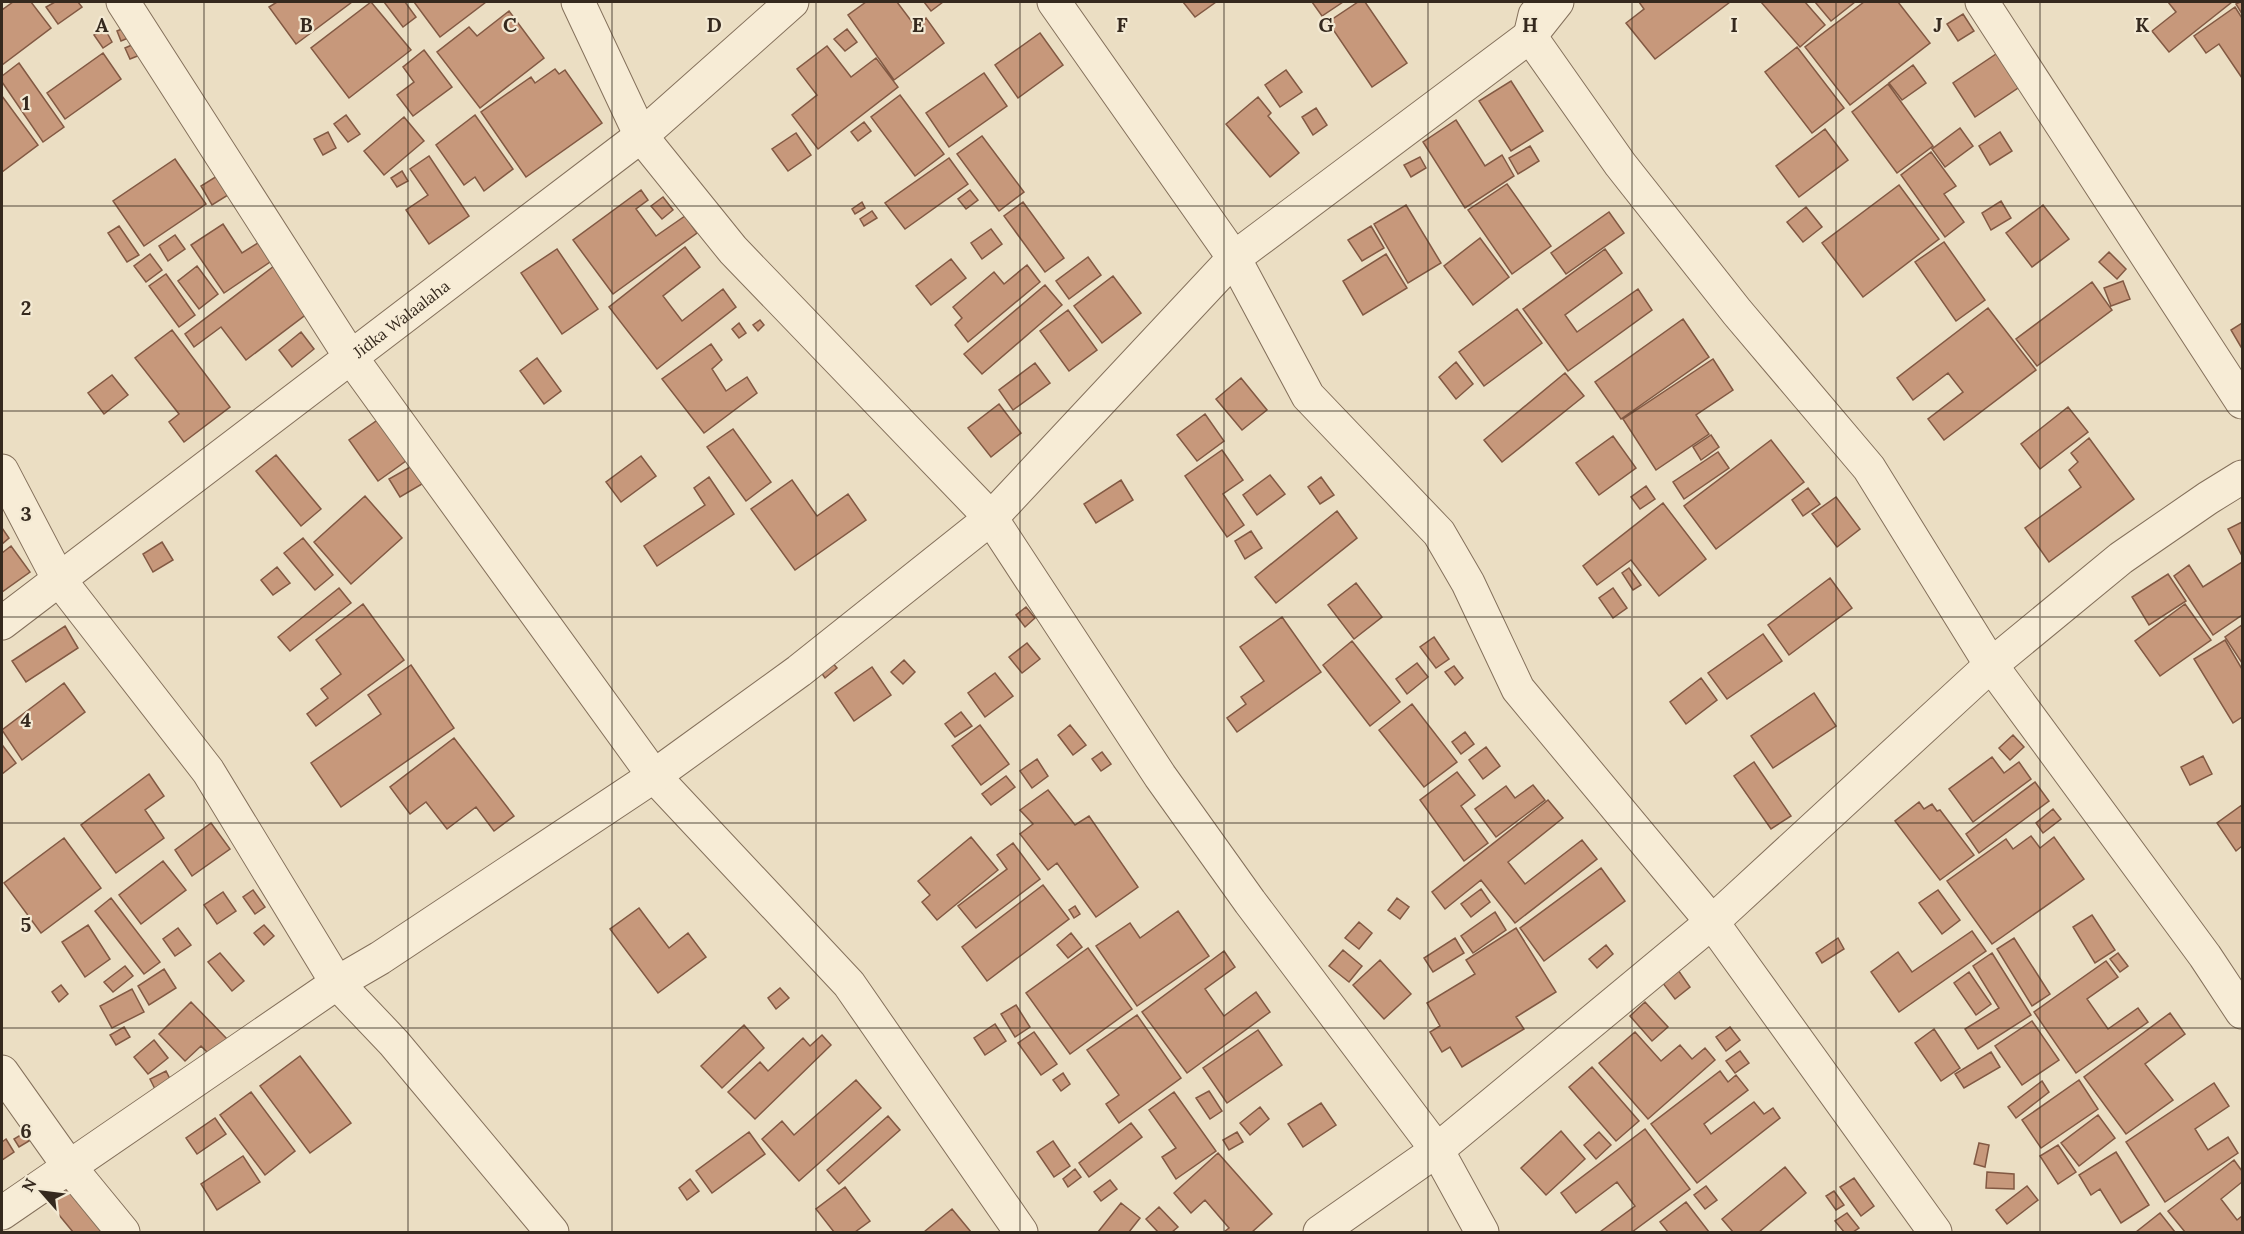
<svg xmlns="http://www.w3.org/2000/svg" width="2244" height="1234" font-family="Lora,serif">
<style>
.building{fill:#c7987b;stroke:#825943;stroke-width:1.5}
.lines{fill:none;stroke-linecap:round;stroke-linejoin:round}
.minor-casing{stroke:#84705b;stroke-width:35}
.minor{stroke:#f7ecd6;stroke-width:33}
.grid{fill:none;stroke:#35291e;stroke-width:1.5;stroke-opacity:0.55}
.labels{text-anchor:middle;dominant-baseline:central;stroke-width:4.5;stroke-linejoin:round;paint-order:stroke}
.street-label{font-size:16px;fill:#35291e;stroke:#f3e9d3}
.grid-label{font-size:20px;text-anchor:middle;font-weight:bold;fill:#35291e;stroke:#f3e9d3;stroke-width:4.5;stroke-linejoin:round;paint-order:stroke}
</style>
<rect width="100%" height="100%" fill="#ebdec3"/>
<!-- building -->
<path class="building" d="M13,2h18l20,26 -49,37v-55z
M55,2h23l4,5 -24,17 -12,-17z
M277,2h75l-56,42 -27,-37z
M371,2l40,48 -62,48 -38,-50z
M384,2h21l11,15 -13,10z
M414,2h72l-46,35z
M866,2h31l18,24 11,-8 18,25 -50,37 -46,-65z
M924,2h19l-12,9z
M1183,2h33l-21,15z
M1312,2h31l-21,14z
M1358,2h7l42,61 -35,24 -44,-65z
M1639,2h91l-75,57 -29,-36 18,-14z
M1761,2h44l20,23 -25,22z
M1815,2h40l-24,19z
M1864,2h34l32,41 -80,62 -45,-58z
M2168,2h64l-63,50 -17,-21 24,-19z
M2240,2h2v12l-6,-10z
M2235,7l7,11v60l-23,-34 -13,9 -12,-17z
M509,11l35,47 -64,50 -43,-56 32,-25 8,9z
M1963,14l11,17 -16,10 -11,-17z
M129,26l4,10 -12,5 -4,-10z
M105,29l7,13 -9,6 -9,-13z
M847,29l10,13 -12,9 -11,-12z
M1040,33l23,32 -45,33 -23,-33z
M141,41l4,12 -15,6 -5,-11z
M827,46l24,31 25,-19 22,29 -80,62 -26,-34 25,-20 -20,-26z
M1797,47l47,61 -32,25 -47,-61z
M424,50l28,37 -39,29 -16,-21 17,-13 -11,-15z
M1999,52l22,34 -46,31 -22,-34z
M103,53l18,26 -56,40 -18,-26z
M19,63l45,64 -21,15 -41,-60v-6z
M1913,65l13,18 -24,17 -13,-17z
M555,69l4,5 6,-4 37,53 -76,54 -45,-65 50,-35 4,6z
M1286,70l16,22 -22,15 -15,-22z
M984,73l23,33 -58,41 -23,-34z
M1511,81l32,50 -32,20 -32,-50z
M1888,84l45,62 -36,27 -45,-61z
M900,95l44,59 -29,22 -44,-59z
M2,96l36,49 -36,27z
M1258,97l13,16 -3,3 31,37 -29,24 -44,-53z
M1316,108l11,17 -14,10 -11,-18z
M346,115l14,19 -12,8 -14,-18z
M475,115l38,54 -29,22 -9,-14 -11,8 -28,-40z
M404,117l20,24 -40,34 -20,-24z
M1456,120l29,46 17,-11 12,21 -49,32 -42,-66z
M864,122l7,9 -13,10 -7,-9z
M1960,128l13,18 -28,21 -13,-18z
M1825,129l23,31 -49,37 -23,-31z
M328,132l8,16 -13,7 -9,-16z
M2000,132l12,19 -22,14 -11,-19z
M796,133l15,22 -23,16 -16,-22z
M982,136l42,56 -25,19 -42,-57z
M1530,146l9,15 -21,13 -9,-16z
M1931,152l25,34 -12,8 20,28 -19,15 -44,-62z
M429,156l40,60 -40,28 -23,-34 22,-15 -18,-26z
M1420,157l6,11 -15,9 -7,-12z
M949,158l19,26 -63,45 -20,-26z
M175,159l31,45 -62,42 -31,-45z
M402,171l6,10 -11,6 -6,-9z
M217,176l11,19 -16,10 -11,-19z
M1507,184l44,62 -39,28 -44,-64z
M1899,185l40,54 -76,58 -41,-54z
M641,190l7,10 -12,9 20,27 29,-20 12,17 -84,61 -40,-54z
M970,190l8,10 -12,9 -8,-10z
M663,197l10,13 -11,9 -11,-13z
M2001,201l10,17 -20,12 -9,-17z
M862,202l3,6 -10,6 -3,-5z
M1023,202l41,56 -19,14 -41,-56z
M1406,205l35,58 -33,20 -34,-59z
M2043,205l26,34 -37,28 -26,-34z
M1806,207l16,20 -19,15 -16,-20z
M872,211l5,7 -13,8 -4,-7z
M1609,212l15,21 -58,41 -15,-21z
M223,224l19,29 19,-12 12,19 -49,33 -33,-48z
M119,226l20,29 -12,7 -19,-29z
M1371,226l13,22 -22,13 -14,-21z
M991,229l11,15 -20,15 -11,-16z
M175,235l10,14 -17,12 -9,-15z
M1480,238l29,39 -36,28 -29,-39z
M1944,242l41,58 -29,21 -41,-59z
M685,247l15,20 -37,29 19,25 41,-32 13,18 -79,62 -48,-62z
M557,249l41,60 -36,25 -41,-61z
M1605,249l17,24 -57,42 12,17 61,-43 14,21 -84,61 -45,-62z
M2109,252l17,17 -9,10 -18,-17z
M150,254l12,16 -16,12 -12,-16z
M1386,254l21,34 -44,27 -20,-34z
M1088,257l13,18 -32,24 -13,-18z
M951,259l15,19 -35,27 -15,-19z
M1027,265l13,17 -72,60 -13,-17 7,-7 -9,-11 41,-35 10,12z
M197,266l21,28 -19,15 -21,-28z
M274,266l34,47 -62,47 -25,-33 -27,20 -9,-13z
M166,274l29,41 -16,12 -30,-41z
M1113,276l28,37 -39,30 -28,-37z
M2123,281l7,18 -19,7 -7,-18z
M2092,282l20,28 -75,56 -21,-27z
M1045,285l17,20 -80,69 -18,-20z
M1988,308l48,62 -92,70 -16,-21 35,-27 -15,-19 -35,27 -16,-22z
M1517,309l25,34 -58,43 -25,-34z
M1068,310l29,40 -28,21 -29,-40z
M1683,319l26,38 -88,62 -26,-37z
M760,320l4,5 -6,6 -5,-6z
M739,323l7,10 -7,5 -7,-9z
M2242,323v23l-1,1 -10,-17z
M172,330l58,77 -46,35 -15,-20 10,-8 -44,-56z
M301,332l13,17 -22,18 -13,-17z
M711,344l11,16 -10,9 14,22 21,-14 10,16 -53,40 -42,-54z
M537,358l24,33 -17,13 -24,-33z
M1713,359l20,31 -37,25 13,19 -53,36 -33,-51z
M1456,362l17,22 -17,15 -17,-22z
M1035,363l15,20 -37,27 -14,-20z
M1565,373l19,23 -82,66 -18,-22z
M112,375l16,20 -24,19 -16,-21z
M1241,378l26,32 -25,20 -26,-31z
M999,404l22,29 -30,24 -23,-29z
M2068,407l20,25 -48,37 -19,-25z
M389,412l28,41 -39,28 -29,-41z
M1205,414l19,27 -27,20 -20,-26z
M733,429l38,53 -25,19 -39,-54z
M1711,435l8,12 -18,13 -8,-13z
M1613,436l23,32 -37,27 -23,-32z
M2089,438l45,61 -85,63 -24,-34 56,-41 -12,-17 9,-8 -7,-9z
M1771,440l33,42 -88,67 -32,-43z
M1222,450l21,30 -20,14 21,31 -17,12 -42,-61z
M1718,452l11,16 -45,31 -11,-17z
M276,455l45,54 -20,17 -45,-55z
M641,456l15,20 -35,26 -15,-20z
M412,466l10,18 -22,13 -11,-18z
M1270,475l15,19 -28,21 -14,-20z
M709,477l25,37 -77,52 -13,-20 61,-41 -11,-17z
M1321,477l13,18 -14,9 -12,-17z
M792,480l25,36 31,-22 18,26 -71,50 -44,-61z
M1121,480l12,20 -37,23 -12,-19z
M1646,486l9,13 -15,10 -9,-12z
M1808,488l12,16 -17,12 -11,-16z
M365,496l37,42 -51,46 -37,-42z
M1836,497l24,32 -23,18 -25,-33z
M1663,503l43,56 -47,37 -28,-36 -34,25 -14,-19z
M1337,511l20,27 -81,65 -21,-26z
M2242,522v31l-1,1 -13,-25z
M2,528l7,10 -7,6z
M1251,531l11,17 -17,11 -10,-18z
M303,538l30,37 -18,15 -31,-37z
M162,542l11,18 -20,12 -10,-18z
M11,546l19,26 -28,20v-39z
M2242,562v53l-29,20 -39,-59 15,-11 14,22z
M277,567l13,16 -17,12 -12,-15z
M1629,568l12,17 -8,5 -11,-17z
M2168,574l18,27 -37,24 -17,-28z
M1830,578l22,30 -63,47 -21,-30z
M1356,583l26,34 -28,22 -26,-34z
M339,588l12,15 -61,48 -12,-14z
M1613,588l14,20 -14,10 -14,-20z
M363,604l41,56 -88,66 -9,-12 21,-16 -7,-9 20,-15 -25,-34z
M2185,604l26,36 -51,36 -25,-35z
M1026,607l9,11 -10,9 -9,-12z
M1282,617l39,55 -84,60 -10,-14 19,-14 -5,-7 23,-16 -24,-34z
M2242,625v38l-17,-26z
M65,626l13,22 -52,34 -14,-21z
M1763,634l19,27 -55,38 -19,-26z
M1434,637l15,22 -13,9 -16,-21z
M2225,640l17,29v48l-9,6 -39,-64z
M1352,641l48,61 -30,24 -47,-61z
M1027,643l13,16 -18,14 -13,-16z
M829,659l8,9 -12,10 -7,-10z
M904,660l11,12 -12,12 -12,-12z
M1417,663l11,14 -21,17 -11,-15z
M411,665l43,63 -113,79 -30,-44 70,-49 -13,-19z
M1454,666l9,12 -8,7 -10,-13z
M872,667l19,28 -37,26 -19,-28z
M995,673l18,23 -28,21 -17,-24z
M1701,678l16,22 -31,24 -16,-22z
M64,683l21,29 -63,48 -20,-30z
M1814,693l22,33 -63,42 -22,-32z
M1412,704l45,58 -33,25 -45,-57z
M961,712l11,14 -17,11 -10,-13z
M980,725l29,39 -28,21 -29,-39z
M1070,725l16,20 -13,10 -15,-20z
M1465,732l9,12 -13,10 -9,-12z
M2013,735l11,12 -14,13 -11,-12z
M454,738l60,78 -20,15 -18,-24 -29,22 -21,-27 -16,12 -20,-27z
M3,746l13,17 -14,11v-27z
M1486,747l14,19 -17,13 -14,-19z
M1102,752l9,12 -10,7 -9,-12z
M2203,756l9,18 -22,11 -9,-18z
M1992,757l12,16 15,-11 12,17 -58,43 -24,-33z
M1037,759l11,17 -16,12 -12,-17z
M1754,762l37,54 -20,13 -37,-53z
M1457,772l18,23 -14,11 27,37 -24,18 -44,-61z
M149,774l15,22 -19,14 19,28 -48,35 -35,-48z
M1006,776l9,11 -24,18 -9,-11z
M2035,782l14,19 -70,52 -13,-19z
M1533,785l12,15 -49,37 -21,-28 31,-23 9,12z
M1048,790l27,35 14,-9 49,71 -42,30 -39,-54 -9,7 -28,-36 13,-10 -13,-14z
M1548,800l15,18 -55,44 17,22 57,-44 15,19 -82,64 -34,-43 -36,29 -13,-17z
M1919,802l5,7 8,-5 5,7 3,-1 34,45 -34,25 -45,-59z
M2242,805v41l-6,5 -19,-28z
M2053,809l8,10 -18,14 -7,-10z
M211,823l19,26 -38,27 -17,-26z
M2031,836l9,12 14,-11 30,42 -92,65 -45,-63 59,-42 7,10z
M971,837l27,33 -61,50 -15,-18 8,-7 -12,-14z
M64,838l37,50 -60,45 -37,-50z
M1013,843l27,36 -64,49 -18,-22 49,-37 -10,-14z
M163,861l23,29 -45,34 -22,-29z
M1601,868l24,33 -81,60 -24,-33z
M1043,885l26,34 -82,62 -25,-34z
M1481,889l9,13 -19,15 -10,-13z
M253,890l12,17 -10,7 -12,-17z
M1938,890l22,30 -18,14 -23,-31z
M223,892l13,19 -19,13 -13,-19z
M111,898l49,64 -16,12 -49,-63z
M1397,898l12,9 -9,12 -12,-9z
M1075,906l5,8 -6,4 -5,-8z
M639,908l30,40 19,-15 18,24 -48,36 -48,-64z
M1178,911l31,45 -72,50 -41,-60 34,-23 10,15z
M1495,912l11,18 -33,23 -12,-17z
M2092,915l23,35 -20,13 -22,-36z
M1359,922l13,11 -13,16 -14,-11z
M88,925l22,34 -25,18 -23,-35z
M264,925l10,11 -10,9 -10,-12z
M178,928l13,17 -16,11 -12,-17z
M1516,928l40,64 -40,25 8,12 -62,38 -12,-20 -8,5 -12,-20 10,-6 -13,-23 48,-29 -9,-14z
M1972,931l14,20 -87,61 -28,-40 27,-20 14,20z
M1071,933l11,14 -14,11 -11,-13z
M1455,938l9,15 -31,19 -9,-14z
M1838,938l6,11 -22,14 -6,-10z
M2014,938l36,56 -18,12 -35,-57z
M1606,945l7,9 -16,14 -8,-9z
M1088,948l44,61 -62,45 -44,-61z
M1343,950l19,16 -13,16 -20,-16z
M1224,951l11,16 -30,22 19,27 32,-24 14,20 -83,61 -45,-61z
M220,953l24,28 -12,10 -24,-29z
M1992,953l39,62 -53,34 -13,-20 34,-21 -26,-42z
M2118,953l10,13 -8,6 -10,-13z
M1380,960l31,34 -27,25 -31,-34z
M2106,961l12,16 -31,22 21,30 30,-21 10,14 -72,51 -42,-61z
M125,966l8,10 -20,16 -9,-10z
M164,969l12,19 -27,17 -11,-19z
M1678,970l12,17 -15,12 -13,-17z
M1969,972l22,32 -15,11 -22,-32z
M61,985l7,9 -9,8 -7,-10z
M780,988l9,10 -13,11 -8,-11z
M132,989l12,23 -32,16 -12,-22z
M191,1002l38,39 -17,16 -11,-11 -16,15 -26,-27z
M1645,1002l23,25 -16,14 -22,-25z
M1016,1005l14,22 -15,10 -14,-23z
M2170,1013l15,21 -40,30 28,36 -47,34 -42,-57z
M1137,1015l44,63 -62,45 -13,-19 13,-9 -32,-45z
M2032,1021l27,39 -37,25 -27,-39z
M995,1024l11,17 -21,14 -11,-17z
M744,1025l20,23 -42,40 -21,-22z
M124,1027l6,10 -14,8 -6,-10z
M1730,1027l10,13 -14,11 -10,-14z
M1934,1029l26,39 -19,13 -26,-38z
M1258,1030l24,35 -55,38 -24,-35z
M1034,1032l23,32 -16,11 -23,-32z
M1635,1032l26,29 19,-16 12,14 13,-11 10,12 -67,59 -49,-56z
M822,1035l9,10 -76,74 -27,-27 32,-30 8,9 35,-33 7,8z
M154,1040l14,18 -20,16 -14,-17z
M1740,1051l9,12 -14,10 -9,-12z
M1991,1052l9,15 -36,21 -9,-14z
M300,1056l51,67 -41,30 -50,-67z
M1592,1067l47,54 -23,20 -47,-54z
M166,1071l6,12 -16,8 -6,-12z
M1720,1071l8,11 8,-7 12,15 -44,34 7,10 43,-32 10,12 9,-6 7,10 -83,65 -46,-59z
M1063,1073l7,11 -9,7 -8,-11z
M856,1080l25,28 -82,73 -37,-42 20,-18 12,14z
M2079,1080l19,29 -57,39 -19,-28z
M2042,1081l7,11 -33,26 -8,-11z
M2214,1083l15,23 -34,23 13,21 20,-13 10,16 -73,49 -39,-60z
M1209,1091l13,20 -12,8 -14,-21z
M251,1092l44,59 -30,24 -45,-60z
M1174,1092l42,59 -40,28 -14,-22 14,-9 -27,-38z
M1321,1103l15,22 -33,22 -15,-23z
M1260,1107l9,12 -19,16 -10,-12z
M2098,1115l17,23 -36,28 -18,-23z
M888,1116l12,14 -61,54 -12,-14z
M215,1118l11,16 -29,20 -11,-16z
M1131,1123l11,14 -53,40 -10,-14z
M1645,1129l45,60 -58,43h-32l35,-26 -18,-24 -41,31 -15,-20z
M1561,1131l24,28 -39,36 -25,-27z
M749,1132l16,22 -53,39 -16,-22z
M1237,1132l6,10 -14,8 -6,-10z
M1599,1132l12,13 -15,14 -12,-14z
M24,1133l5,8 -10,6 -5,-8z
M6,1139l8,13 -12,8v-18z
M1053,1141l17,25 -16,11 -17,-25z
M1979,1143l10,2 -4,22 -11,-3z
M2058,1145l18,27 -18,12 -18,-28z
M2116,1152l33,53 -28,18 -21,-34 -9,6 -12,-20z
M1218,1153l54,61 -20,18h-28l5,-4 -24,-28 -14,13 -17,-20z
M243,1156l17,26 -43,28 -16,-26z
M2234,1160l8,11v11l-21,17 16,21 5,-4v16h-57l-17,-21z
M1785,1167l21,26 -47,39h-26l-11,-13z
M1075,1169l6,8 -13,10 -5,-8z
M1987,1172l27,2v15l-28,-1z
M1854,1178l20,28 -13,10 -21,-29z
M690,1179l9,12 -12,9 -8,-12z
M1110,1180l7,9 -16,12 -7,-9z
M1706,1186l11,14 -12,9 -11,-14z
M2027,1186l11,14 -31,24 -11,-14z
M845,1187l25,34 -15,11h-21l-18,-23z
M69,1189l35,43h-31l-23,-28z
M1834,1191l10,14 -8,5 -10,-14z
M1686,1202l23,30h-41l-8,-10z
M1121,1203l19,15 -11,14h-31z
M1159,1207l19,20 -6,5h-14l-12,-13z
M952,1209l19,23h-47z
M1847,1213l12,15 -6,4h-9l-9,-11z
M2160,1213l15,19h-39z"/>
<g class="lines">
<defs>
<g id="minor">
<path d="M123,2l227,354 304,420 195,208 172,248"/>
<path d="M578,2l63,134 92,114 258,268 169,258 90,126 187,248 45,82"/>
<path d="M1054,2l180,256 74,138 131,137 29,50 50,106 194,233 223,310"/>
<path d="M1982,2l260,400"/>
<path d="M1535,15l-5,21 90,128 117,148 132,156 122,197 214,291 37,56"/>
<path d="M2,471l56,107 150,193 129,212 57,60 158,189"/>
<path id="s1" d="M2,623l639,-487 151,-134"/>
<path d="M2,1072l66,93 55,67"/>
<path d="M2,1213l335,-230 43,-25 274,-182 145,-105 192,-153 243,-260 296,-222 27,-34"/>
<path d="M1320,1232l117,-82 275,-228 279,-257 130,-107 87,-60 34,-21"/>
</g>
</defs>
<!-- minor casing -->
<use href="#minor" class="minor-casing"/>
<!-- minor -->
<use href="#minor" class="minor"/>
</g>
<!-- grid -->
<path class="grid" d="M204,2v1230M408,2v1230M612,2v1230M816,2v1230M1020,2v1230M1224,2v1230M1428,2v1230M1632,2v1230M1836,2v1230M2040,2v1230M2,206h2240M2,411h2240M2,617h2240M2,823h2240M2,1028h2240"/>
<g class="labels">
<!-- street labels -->
<g class="street-label">
<text stroke="none"><textPath href="#s1" startOffset="502">Jidka Walaalaha</textPath></text>
</g>
</g>
<g class="grid-label">
<text x="102" y="32">A</text>
<text x="306" y="32">B</text>
<text x="510" y="32">C</text>
<text x="714" y="32">D</text>
<text x="918" y="32">E</text>
<text x="1122" y="32">F</text>
<text x="1326" y="32">G</text>
<text x="1530" y="32">H</text>
<text x="1734" y="32">I</text>
<text x="1938" y="32">J</text>
<text x="2142" y="32">K</text>
<text x="26" y="110">1</text>
<text x="26" y="315">2</text>
<text x="26" y="521">3</text>
<text x="26" y="727">4</text>
<text x="26" y="932">5</text>
<text x="26" y="1138">6</text>
</g>
<!-- border -->
<rect width="2244" height="1234" fill="none" stroke="#35291e" stroke-width="6"/>
<!-- north arrow -->
<g transform="translate(42 1192) rotate(298)" stroke="#f3e9d3" stroke-width="4.5" paint-order="stroke">
<path d="M0-4.5L10 22L0 15L-10 22Z" fill="#35291e"/>
<text y="-9" font-size="16" font-weight="bold" text-anchor="middle" fill="#35291e">N</text>
</g>
</svg>
